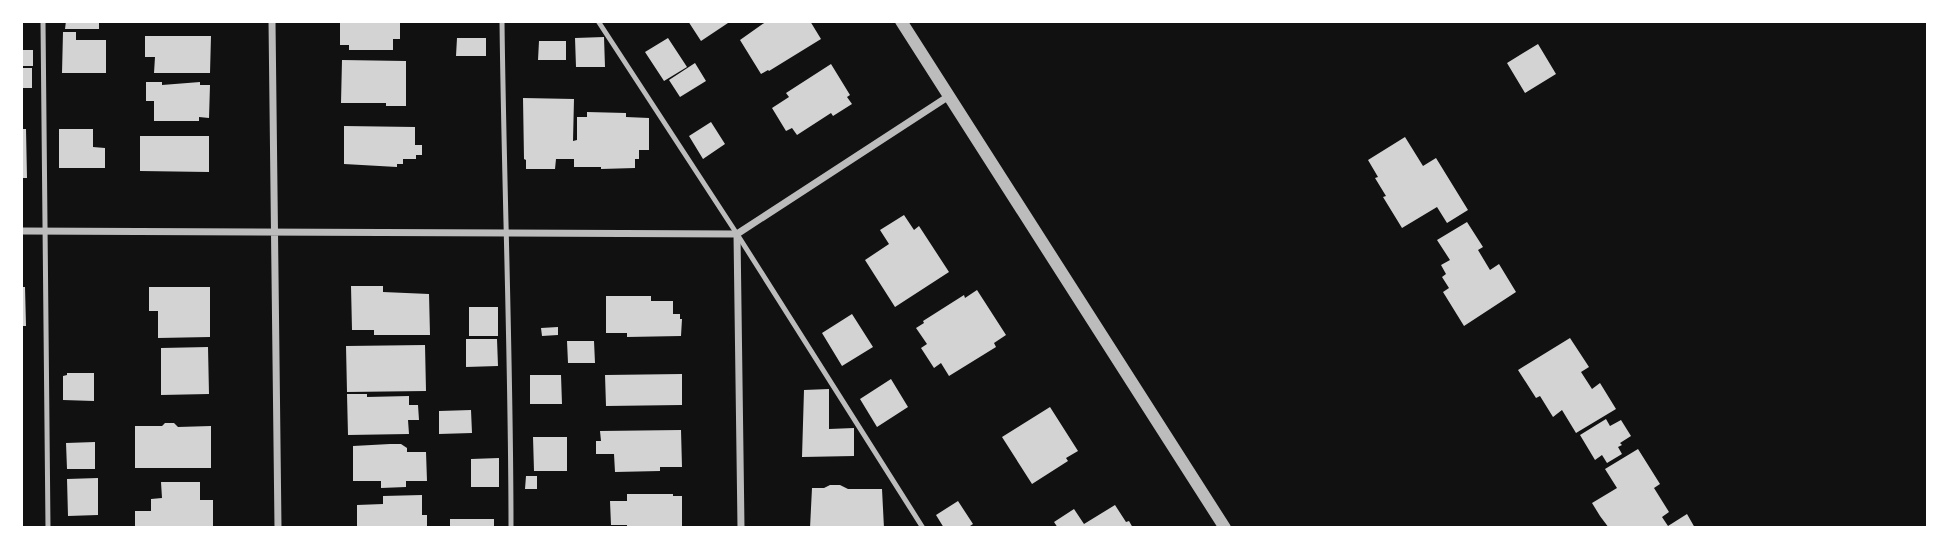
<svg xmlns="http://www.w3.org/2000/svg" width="1949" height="549" font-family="'Source Serif 4',serif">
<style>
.building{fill:#d3d3d3}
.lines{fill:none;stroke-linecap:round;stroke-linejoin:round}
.service{stroke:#bcbcbc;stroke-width:5}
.minor{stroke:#bcbcbc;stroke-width:7}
.tertiary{stroke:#bcbcbc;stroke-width:12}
</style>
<rect width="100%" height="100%" fill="#111"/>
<!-- building -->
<path class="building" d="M66,21h33v8h-34z
M340,21h60v18h-7v11h-44v-5h-9z
M688,21h43l-30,20z
M767,21h43l11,18 -52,32 -1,-1 -7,4 -21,-34z
M63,32h13v8h30v33h-44z
M145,36h66l-1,37h-56l1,-16h-10z
M604,37l1,30h-29l-1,-29z
M457,38h29v18h-30z
M668,38l19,29 -23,14 -19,-29z
M539,41h27v19h-28z
M1538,44l18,30 -31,19 -18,-30z
M21,50h12v16h-12z
M342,60l64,1v45h-20v-3h-45z
M695,63l11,18 -26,16 -11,-17z
M831,64l19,31 -3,2 5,7 -19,12 -2,-3 -34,22 -5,-7 -6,3 -14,-23 17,-11 -3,-4z
M21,68h11v20h-11z
M146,82h16v3l38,-3v3h10l-1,33 -10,-1v4h-45v-20h-8z
M523,98l51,1 -1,42 4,-1v-23h10v-5l39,1v4l23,1v32h-10v9h-4v9l-34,1v-2h-27v-8h-18l-1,10h-29v-9l-2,-1z
M711,122l14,22 -22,15 -14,-23z
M344,126l71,1v18h7v10h-6v4h-13v5h-6v3l-53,-3z
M21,129h5l1,49h-6z
M59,129h34v18l12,1v20h-46z
M140,136h69v36l-69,-1z
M1405,137l18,29 13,-8 32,52 -21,13 -10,-16 -35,21 -19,-31 3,-1 -11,-18 3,-1 -10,-17z
M904,215l10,15 5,-4 30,46 -54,35 -30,-47 24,-16 -9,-14z
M1467,222l16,25 -5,3 12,20 9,-6 17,28 -52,34 -21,-34 6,-4 -7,-11 4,-3 -5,-9 9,-5 -13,-20z
M351,286h32v6l46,2 1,41h-56v-5h-22z
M21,287h4l1,39h-5z
M149,287h61v50l-52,1v-27h-9z
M977,290l29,45 -12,8 2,4 -47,29 -8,-13 -7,5 -13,-20 6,-4 -11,-16 8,-5 -1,-2 41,-26 1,3z
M606,296h45v5h22v13h7v5h2l-1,17 -54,1v-4h-21z
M469,307h29v29h-29z
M852,314l21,33 -31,19 -20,-33z
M558,327v8l-16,1 -1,-8z
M1570,338l19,29 -8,5 11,17 8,-6 16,26 -40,24 -14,-23 -9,7 -13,-21 -4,2 -18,-28z
M466,339h31l1,27 -32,1z
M567,341h27l1,22h-27z
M425,345l1,46 -79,1 -1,-46z
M208,347l1,47 -48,1v-47z
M67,373h27v28l-31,-1v-24l4,-1z
M682,374v31l-76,1 -1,-31z
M530,375h31l1,29h-32z
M891,379l17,28 -31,20 -17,-28z
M829,389v40l25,-1v28l-52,1 2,-67z
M347,394h20v3l42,-1v9h9l1,15h-11l1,14 -61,1z
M1050,407l28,44 -12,7 2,3 -36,23 -30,-47z
M471,410l1,23 -33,1v-23z
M1606,419l4,7 11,-6 10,16 -11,7 2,2 -4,2 4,7 -15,9 -5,-8 -7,5 -15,-25z
M165,423h9l4,4 33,-1v42h-76v-42h27z
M681,430l1,37h-22v4l-45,1 -1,-18h-18v-13h5l-1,-10z
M533,437h34v34h-33z
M95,442v27h-28l-1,-26z
M390,444h11l6,4v4h19l1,29h-21v6l-25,1v-7h-28v-35z
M1638,449l22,35 -6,4 15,24 -7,5 6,9 19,-12 8,14h-86l-9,-12 -8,-13 25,-15 -12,-19z
M499,458v29h-28v-28z
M526,476h11v13h-12z
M98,478v37l-30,1 -1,-37z
M161,482h39v18h13v28h-78v-17h16v-12l11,-1z
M830,485h10l8,4h34l2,39h-74l2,-40h12z
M627,494h46v2h9v32h-55v-3h-16l-1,-24h17z
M422,495v20h5v13h-70v-23l26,-1v-8z
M958,501l15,23 -6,4h-23l-8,-13z
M1115,505l11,17 3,-1 4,7h-75l-4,-6 20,-13 10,15z
M450,519h44v9h-44z"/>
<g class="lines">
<!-- service -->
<path class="service" d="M43,21l5,507
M502,21c2,169 9,338 9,507
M598,21l139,213 186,294"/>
<!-- minor -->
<path class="minor" d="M272,21l6,507
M21,231l716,3 212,-138
M737,234l4,294"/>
<!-- tertiary -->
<path class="tertiary" d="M901,21l324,507"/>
</g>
<!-- border -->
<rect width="1949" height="549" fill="none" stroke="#ffffff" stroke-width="46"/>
</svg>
